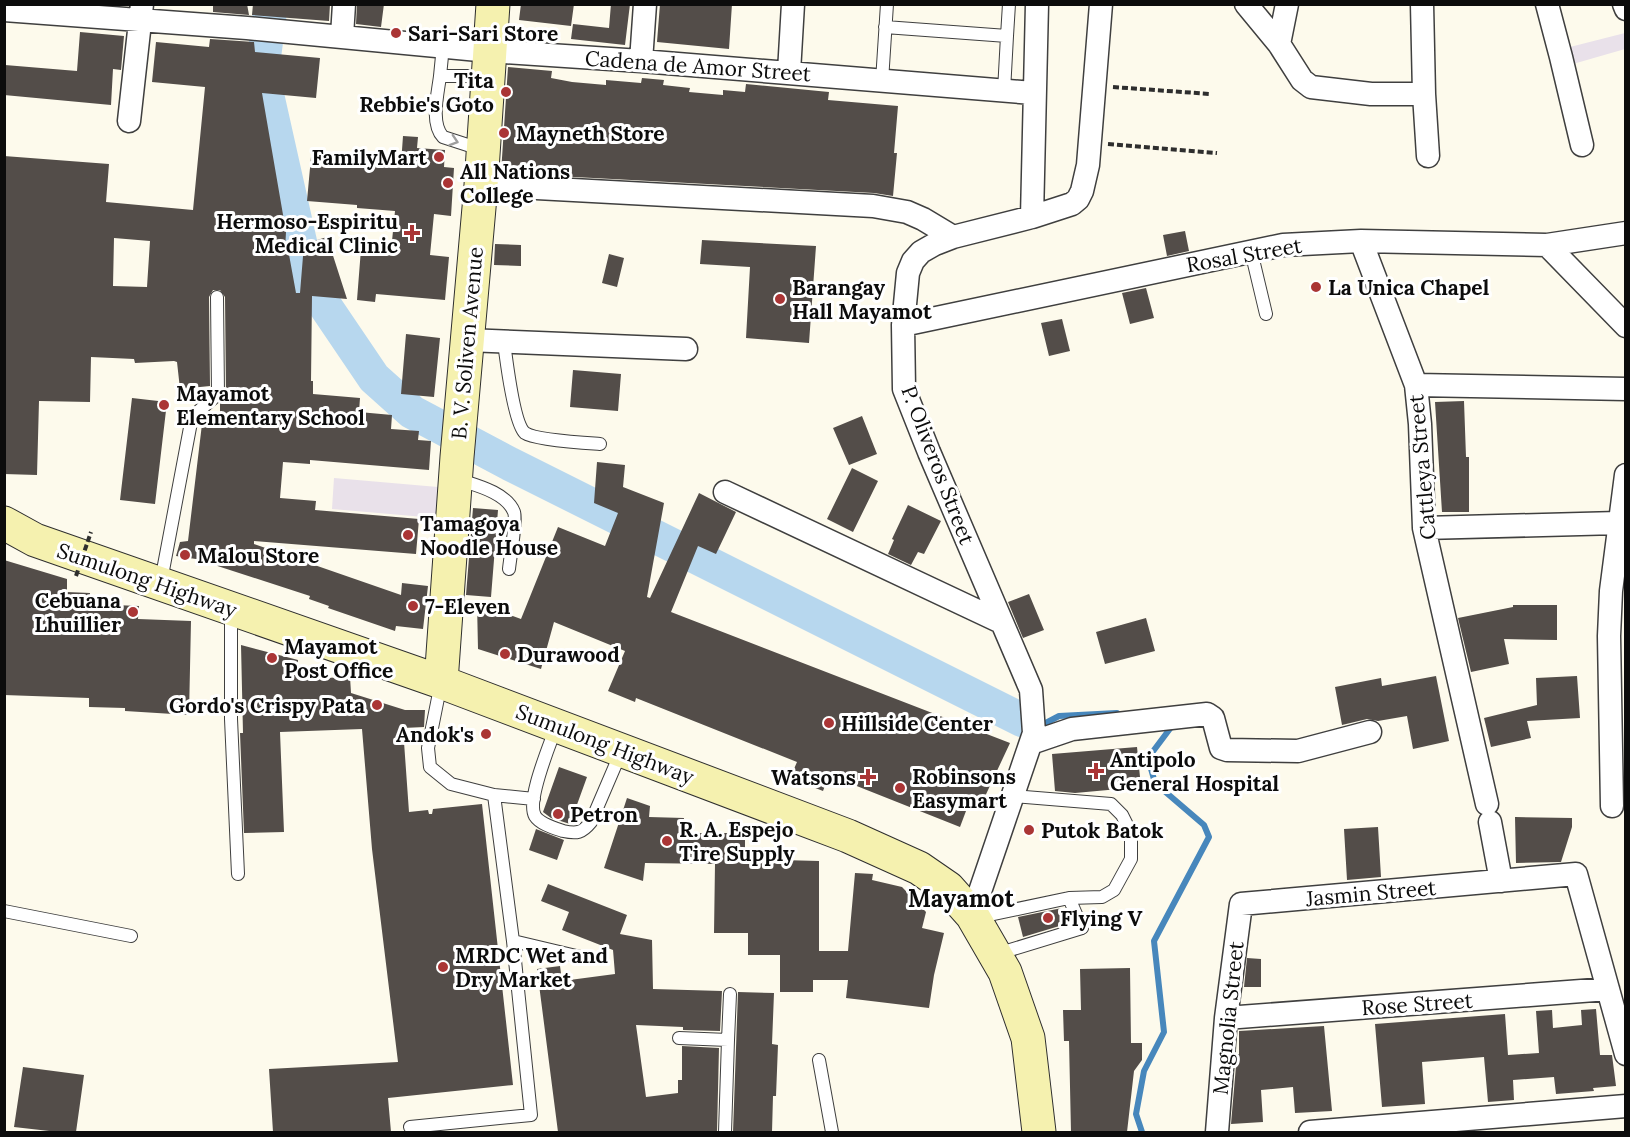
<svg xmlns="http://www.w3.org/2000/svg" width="1630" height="1137" font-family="Lora,serif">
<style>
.industrial{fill:#e9e1ea}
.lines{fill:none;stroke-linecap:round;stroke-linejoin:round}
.stream{stroke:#4787bc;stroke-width:6}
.river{stroke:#b7d7ee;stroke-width:34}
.building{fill:#534d49;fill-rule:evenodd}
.service-casing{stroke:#3f3f3f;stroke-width:14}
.minor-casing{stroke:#3f3f3f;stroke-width:25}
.secondary-casing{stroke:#2e2e2e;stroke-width:35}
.path{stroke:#2e2e2e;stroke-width:4;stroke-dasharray:6 3;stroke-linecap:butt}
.service{stroke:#fff;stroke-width:12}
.minor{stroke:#fff;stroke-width:22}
.secondary{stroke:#f5f1af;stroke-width:33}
.path-bridge{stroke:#2e2e2e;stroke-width:4;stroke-dasharray:6 3;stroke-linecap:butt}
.oneway{stroke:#9e9e9e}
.poi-dot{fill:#aa3535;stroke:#fff;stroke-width:2}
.labels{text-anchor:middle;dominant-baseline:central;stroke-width:6;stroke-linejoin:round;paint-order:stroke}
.poi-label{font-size:21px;font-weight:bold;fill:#0c0c0c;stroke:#fff;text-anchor:start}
.street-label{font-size:21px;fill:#0c0c0c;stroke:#fff}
.quarter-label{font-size:24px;font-weight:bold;fill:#0c0c0c;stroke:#fff}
</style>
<rect width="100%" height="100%" fill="#fdfaec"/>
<!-- industrial -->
<path class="industrial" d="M1625,33v16l-52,15 -3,-17z
M334,478l104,9 -2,31 -104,-9z"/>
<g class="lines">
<!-- stream -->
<path class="stream" d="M1040,726l19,-10 58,-3
M1142,1132l-6,-18 8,-43 20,-39 -10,-91 55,-104 -5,-12 -49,-42 -7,-25 24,-32"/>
<!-- river -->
<path class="river" d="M271,4l-9,68 47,210 65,96 38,34 98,52 512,256"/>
</g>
<!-- building -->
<path class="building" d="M213,4h34l2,11 -36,-3z
M253,4h77l-1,17 -77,-6z
M357,4h27l-3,23 -25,-3z
M521,4h53l-3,22 -52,-6z
M611,4h19l-5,41 -54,-6 2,-15 36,4z
M660,4h72l-3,45 -72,-7z
M80,32l44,4 -3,34 -8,-1 -2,36 -107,-10 1,-30 72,6z
M210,39l44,3 1,10 65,6 -4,40 -54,-5 24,139 -1,18 3,-1 8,44h4l4,-49 23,-7 20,62 -35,-3 -1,85h2v13l47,4 -1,14 33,3 -1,14 28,2 -1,9 13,1 -2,29 -119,-10v4l-27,-2 -3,36 36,3 -1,9 104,9 -3,35 -162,-13v3l147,51 1,-12 26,3 -5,43 -27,-3 -1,5 -67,-23 1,-2 -20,-7 1,-3 -114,-37 -20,-3 4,-14 8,-1 14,-117 18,2v-23l6,-9 -1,-97 -5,-7h-7l-4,7 1,89 -30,3 -3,-27 -3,-1 -39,2 -1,-4 -43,-2 -1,45 -51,-1 -2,74 -33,-1v-318l105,8 -3,38 87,8 12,-123 -53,-5 4,-40 53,5zM114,238l36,3 -3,46 -34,-1z
M508,67l44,4 -1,7 21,4 34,3v-5l35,3 1,-5 22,2 -1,5 27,3 -1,4 34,3v-5l22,2 1,-8 83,8 -1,8 70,6 -4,47h3l-4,43 -19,-3 -373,-20z
M403,136l15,1 -1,11 28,2 -1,17 10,1 -3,48 -17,-2 -4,41 19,2 -4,43 -69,-6 -1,8 -18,-2 4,-51 30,2 4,-40 -38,-3v-3l-50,-4 4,-44 90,7z
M1185,231l4,20 -22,5 -4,-21z
M702,240l114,6 -7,97 -63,-5 4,-71 -50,-3z
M495,244l26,1v21l-27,-1z
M609,254l15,4 -7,29 -15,-4z
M1146,288l8,30 -24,6 -8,-31z
M1062,319l8,32 -21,5 -8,-33z
M406,334l34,4 -6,59 -33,-3z
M573,370l48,4 -3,37 -48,-4z
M132,398l35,4 -12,102 -35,-4z
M1464,401l2,56h3v55h-27l-7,-110z
M862,416l15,38 -28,11 -16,-37z
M597,462l28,3 -2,22 41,16 -17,94 3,1 49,-105 37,19 -20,42 -18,-8 -27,66 339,131 -29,62 -12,-2 -9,24 -131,-52 -6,16 -33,-13 7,-16 -161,-64 -1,4 -27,-11 17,-40 -71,-29 -13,47 -63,-20 -1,-46 44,16 37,-92 47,19 13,-33 -24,-10z
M852,468l26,13 -25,51 -26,-13z
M908,505l33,16 -17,33 -6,-2 -7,13 -23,-11 6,-14 -2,-1z
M473,508l25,2 -7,87 -25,-2z
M4,560l63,19v13l23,1v11l49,2 -1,13 53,2 -2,94 -64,-4v-3l-36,-1v-9l-85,-3z
M1029,594l15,36 -21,8 -15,-36z
M1513,605h44v35l-53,-1 5,25 -38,8 -13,-54 55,-11z
M1146,618l9,33 -50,13 -9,-32z
M241,645l57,15v19l52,-2 1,16 54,17h20l-1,17 -21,1 6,84 19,-2 1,4h3l1,-5 49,-5 31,281 -125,13 3,34h-118l-4,-63 129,-7 -26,-213 -10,-120 -82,3 4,100 -40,1 -4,-100h3z
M1436,676l13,65 -36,8 -6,-33 -29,5 -11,-2 -25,6 -7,-38 46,-9 1,8z
M1577,676l3,42 -53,3 4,17 -40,9 -7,-29 53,-13 -1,-27z
M1137,747l4,40 -66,6 -20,-2 -3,-37z
M559,767l28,10 -17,47 -19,-6 -8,-6z
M627,798l23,8 -1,11 35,1 -1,15h62v26l74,2v90h29l7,-78 18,1 -1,6 30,7 24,25 -4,16 22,5 -10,42 -5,33 -83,-10 2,-18h-35v12h-33v-37h-32v-22h-34l1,-69 -70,-1 -2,18 -39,-13z
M1515,817l57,1v9l-11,35 -45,1z
M1378,827l3,50 -34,3 -3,-51z
M536,829l28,11 -7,20 -28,-10z
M548,884l79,31 -7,19 32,6 1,49 69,2 -2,40 -37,-1v-3l-47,-2 10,72 32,-4v-13h4v-34l37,2 -2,84h-159l-21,-163 23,-3 2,15 53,-7 -2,-24 -51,-20 7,-18 -28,-11z
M1062,908l4,16 -43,13 -5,-20z
M1247,958l14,1v28h-17z
M1130,968l1,75h11v17l-8,11 -7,61h-56l-2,-91h-5l-1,-31h18l-1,-41z
M738,992l36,1 -2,51 6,1 -2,51h-3l-1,36h-39z
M1596,1009l4,46h12l4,31 -23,2 1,3 -38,3 -2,-17 -41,3 1,20 -26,2 -4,-45 -62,5 3,42 -43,3 -7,-83 130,-10 3,41 31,-2 -3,-42 16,-1 1,18 29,-3 -1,-15z
M1324,1026l8,85 -37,2 -2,-26 -32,3 2,32 -32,2 6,-70h2v-23z
M23,1067l61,8 -8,57h-18l-44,-5z"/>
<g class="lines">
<defs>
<path id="service" d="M885,27l122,9 -3,55
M1007,36l2,-32
M440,76l3,-30
M882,81l5,-77
M483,150l-40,-13c-13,-14 -5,-44 -3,-61h46
M1251,251l15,63
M504,342c2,16 10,82 21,91 10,7 60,10 75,11
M457,479c18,6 49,13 57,33 3,8 -4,46 -5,57
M161,581l31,-164 26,-23 -1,-97
M231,611v108l7,155
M441,683l-13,65 2,19 21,17 43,11 40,4
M556,727c-6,18 -30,73 -21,89 5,8 19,12 28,15 14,3 19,2 28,-9l30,-70
M4,911l127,25
M975,918l94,-20 33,-1 12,-7 17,-31v-26l-9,-18 -11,-11 -98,-8
M513,941l76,18
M997,954l85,-26 -13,-30
M679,1038l49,2 -3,92
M728,1040l2,-46
M819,1060l13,72
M410,1127l121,-12 -18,-174 -19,-146"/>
<path id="minor" d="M1246,4l33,40 23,36 9,7 60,7h53
M1422,4l2,90 4,62
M1547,4l14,53 21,88
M1624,4l2,5
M4,10l243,18 242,23 152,10 392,32
M342,36l2,-32
M1279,44l8,-40
M641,61l4,-57
M789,72l4,-68
M129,121l13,-117
M481,185l392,21 34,6 16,7 30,18
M1032,217l5,-213
M1361,241l55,144 4,39 4,104 63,276
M1547,245l79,81
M903,325l380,-80 78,-4 186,4 79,-12
M467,340l219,9
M1416,385l210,4
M725,492l276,130
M1424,528l194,-5
M1031,743l41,-14 135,-15 6,4 8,30 6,2 71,1 72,-19
M1612,806l-3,-170 2,-45 15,-116
M1490,822l11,59
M972,915l62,-182 -3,-43 -102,-238 -25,-63 -1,-64 5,-52 5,-12 8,-9 14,-8 18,-7 79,-20 40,-13 6,-5 4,-8 6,-26 13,-161
M1226,1018l382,-29
M1217,1132l9,-114 15,-114 335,-30 50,180
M1310,1132l316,-26"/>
<path id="secondary" d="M4,523l31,17 406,142 407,154 71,32 29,20 24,27 33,57 23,66 11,94
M441,682l16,-225 24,-272 12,-181"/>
</defs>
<!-- service casing -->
<use href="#service" class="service-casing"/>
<!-- minor casing -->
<use href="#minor" class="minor-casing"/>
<!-- secondary casing -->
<use href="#secondary" class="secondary-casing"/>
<!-- path -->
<path class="path" d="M1113,87l97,7
M1108,144l109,9"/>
<!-- service -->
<use href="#service" class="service"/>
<!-- minor -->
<use href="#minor" class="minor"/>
<!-- secondary -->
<use href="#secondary" class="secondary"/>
<!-- path-bridge -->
<path class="path-bridge" d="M76,576l15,-44"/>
</g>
<!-- one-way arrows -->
<defs><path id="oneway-chevron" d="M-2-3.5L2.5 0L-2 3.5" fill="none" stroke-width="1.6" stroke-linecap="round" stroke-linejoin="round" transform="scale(1.5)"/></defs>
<use class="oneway" href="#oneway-chevron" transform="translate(454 141) rotate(18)"/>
<!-- markers -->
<g class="poi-dot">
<circle cx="396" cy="33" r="6"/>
<circle cx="506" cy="92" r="6"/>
<circle cx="504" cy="133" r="6"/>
<circle cx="439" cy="157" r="6"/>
<circle cx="448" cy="183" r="6"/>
<path d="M409 224h6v6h6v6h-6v6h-6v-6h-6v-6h6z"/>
<circle cx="1316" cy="287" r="6"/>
<circle cx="780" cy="299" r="6"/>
<circle cx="164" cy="405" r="6"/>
<circle cx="408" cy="535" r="6"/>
<circle cx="185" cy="555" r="6"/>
<circle cx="413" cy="606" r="6"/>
<circle cx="133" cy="612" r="6"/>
<circle cx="505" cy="654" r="6"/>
<circle cx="272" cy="658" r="6"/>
<circle cx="377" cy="705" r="6"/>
<circle cx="829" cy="723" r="6"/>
<circle cx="486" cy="734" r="6"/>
<path d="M1093 762h6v6h6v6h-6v6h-6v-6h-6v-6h6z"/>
<path d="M865 768h6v6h6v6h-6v6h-6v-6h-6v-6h6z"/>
<circle cx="900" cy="788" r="6"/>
<circle cx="558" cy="814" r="6"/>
<circle cx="1029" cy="830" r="6"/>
<circle cx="667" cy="841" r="6"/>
<circle cx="1048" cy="918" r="6"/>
<circle cx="443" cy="967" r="6"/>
</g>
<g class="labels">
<!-- poi labels -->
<g class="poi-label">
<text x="408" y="33">Sari-Sari Store</text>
<text x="494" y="80" text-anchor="end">Tita<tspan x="494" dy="24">Rebbie's Goto</tspan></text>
<text x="516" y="133">Mayneth Store</text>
<text x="427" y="157" text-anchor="end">FamilyMart</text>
<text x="460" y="171">All Nations<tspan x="460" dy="24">College</tspan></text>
<text x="398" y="221" text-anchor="end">Hermoso-Espiritu<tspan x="398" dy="24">Medical Clinic</tspan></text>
<text x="792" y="287">Barangay<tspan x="792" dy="24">Hall Mayamot</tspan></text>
<text x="1328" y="287">La Unica Chapel</text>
<text x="176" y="393">Mayamot<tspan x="176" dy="24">Elementary School</tspan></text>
<text x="420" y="523">Tamagoya<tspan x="420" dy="24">Noodle House</tspan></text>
<text x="197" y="555">Malou Store</text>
<text x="121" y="600" text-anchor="end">Cebuana<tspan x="121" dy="24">Lhuillier</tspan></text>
<text x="425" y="606">7-Eleven</text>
<text x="284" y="646">Mayamot<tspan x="284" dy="24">Post Office</tspan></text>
<text x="517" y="654">Durawood</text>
<text x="365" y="705" text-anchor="end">Gordo's Crispy Pata</text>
<text x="841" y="723">Hillside Center</text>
<text x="474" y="734" text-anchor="end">Andok's</text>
<text x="1110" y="759">Antipolo<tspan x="1110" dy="24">General Hospital</tspan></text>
<text x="912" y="776">Robinsons<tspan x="912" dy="24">Easymart</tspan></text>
<text x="856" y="777" text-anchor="end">Watsons</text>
<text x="570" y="814">Petron</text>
<text x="679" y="829">R. A. Espejo<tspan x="679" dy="24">Tire Supply</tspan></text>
<text x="1041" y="830">Putok Batok</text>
<text x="1060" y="918">Flying V</text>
<text x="455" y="955">MRDC Wet and<tspan x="455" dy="24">Dry Market</tspan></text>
</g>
<!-- street labels -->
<g class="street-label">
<text transform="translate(698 66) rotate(4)">Cadena de Amor Street</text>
<text transform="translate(1244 255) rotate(-10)">Rosal Street</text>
<text transform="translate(467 343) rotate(-85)">B. V. Soliven Avenue</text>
<text transform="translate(938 465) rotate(69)">P. Oliveros Street</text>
<text transform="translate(1422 467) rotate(-95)">Cattleya Street</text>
<text transform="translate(147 580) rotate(19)">Sumulong Highway</text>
<text transform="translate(605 744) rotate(21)">Sumulong Highway</text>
<text transform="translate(1371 893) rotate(-5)">Jasmin Street</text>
<text transform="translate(1417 1004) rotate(-4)">Rose Street</text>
<text transform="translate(1228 1018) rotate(-84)">Magnolia Street</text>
</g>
<!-- quarter labels -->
<g class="quarter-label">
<text x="961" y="898">Mayamot</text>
</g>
</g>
<!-- border -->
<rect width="1630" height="1137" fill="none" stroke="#0c0c0c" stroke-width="12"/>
</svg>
